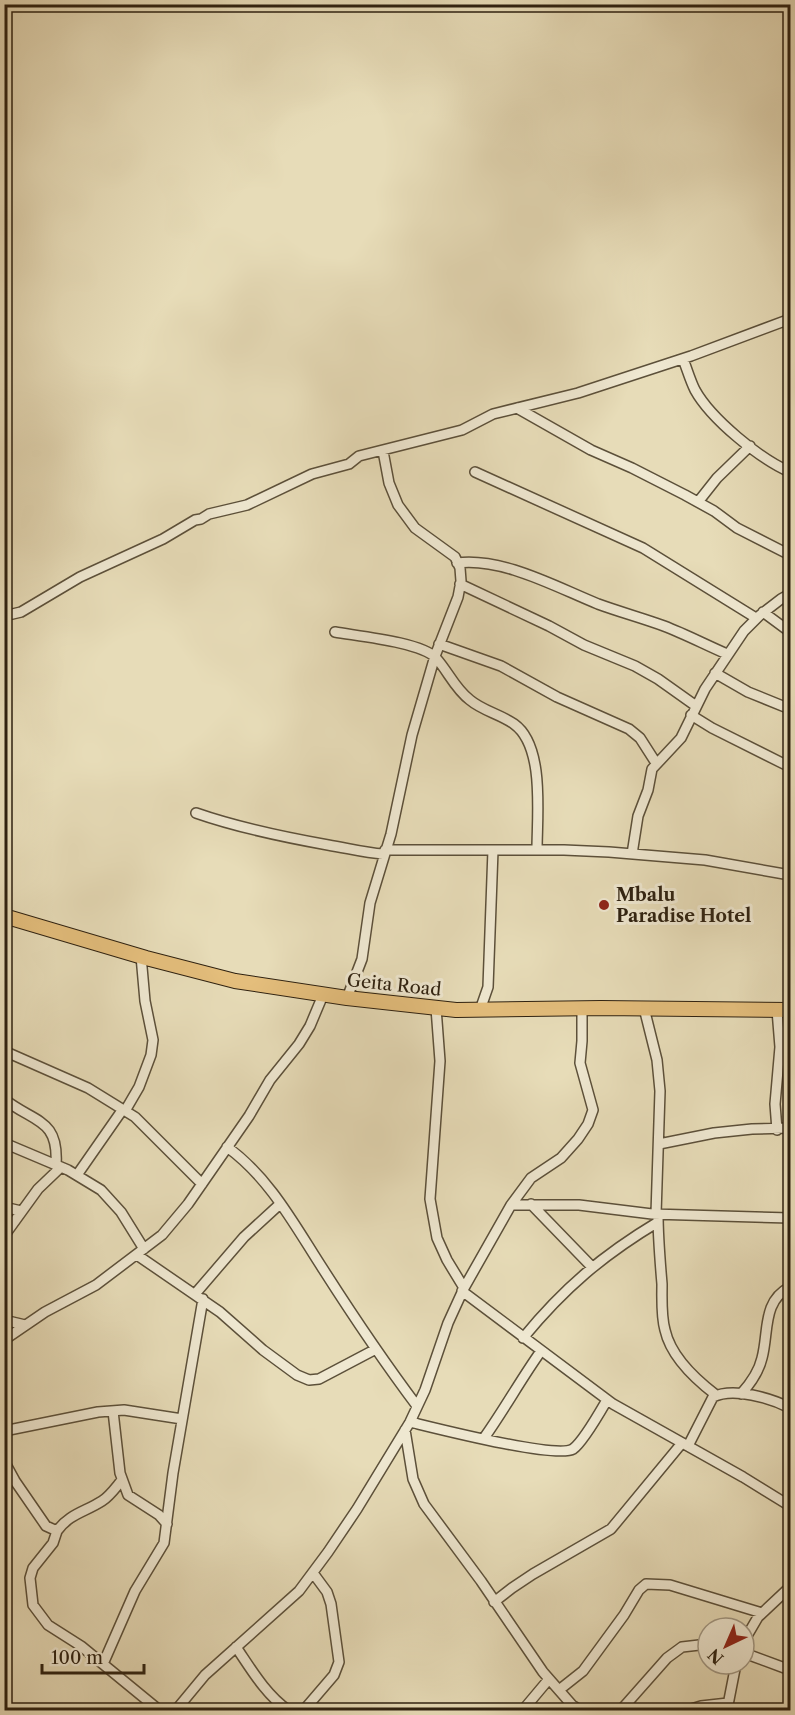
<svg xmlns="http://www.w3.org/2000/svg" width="795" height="1715" font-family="'Libre Caslon Text',serif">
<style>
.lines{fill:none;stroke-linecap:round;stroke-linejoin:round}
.minor-casing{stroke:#5c503a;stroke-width:12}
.highway-casing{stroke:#2e2110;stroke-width:16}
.minor{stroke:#efe8d1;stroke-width:9}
.highway{stroke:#e4be7c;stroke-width:14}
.poi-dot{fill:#8f2418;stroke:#efe8d1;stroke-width:2}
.labels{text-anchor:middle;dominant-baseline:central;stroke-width:6;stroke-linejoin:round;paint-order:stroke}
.poi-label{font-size:18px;font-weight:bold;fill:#2e2110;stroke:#efe8d1;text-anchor:start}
.street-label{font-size:18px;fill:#2e2110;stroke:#efe8d1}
</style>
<rect width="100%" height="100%" fill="#e7dcb8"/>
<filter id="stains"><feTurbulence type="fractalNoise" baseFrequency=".00333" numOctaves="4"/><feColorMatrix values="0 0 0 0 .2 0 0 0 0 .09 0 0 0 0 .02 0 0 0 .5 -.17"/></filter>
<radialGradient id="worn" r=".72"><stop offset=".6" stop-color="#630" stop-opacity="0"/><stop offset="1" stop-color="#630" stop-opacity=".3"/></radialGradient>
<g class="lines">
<defs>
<path id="minor" d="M683,359c4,10 7,21 12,31 16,29 65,69 95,82
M517,408l74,42 41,18 53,27 29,16 23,17 53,27
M475,472l168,76 113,70
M698,502l19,-24 33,-32
M457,563c45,-6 99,24 141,41 22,8 44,14 66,22 21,8 42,19 63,28
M460,584l89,42 35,19 51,21 23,13 38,27
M763,612l27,20
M4,616l17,-4 59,-35 83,-38 32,-19 6,-1 8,-5 38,-9 65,-31 37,-10 10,-8 103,-26 31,-16 85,-21 113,-37 99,-37
M335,632c22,4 86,10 101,26 12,13 19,31 34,42 13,11 30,14 44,24 31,22 23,91 23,126
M439,644l62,22 56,31 72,32 11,9 16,25
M715,673l33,19 42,17
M691,715l21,13 78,39
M196,813c43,15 87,24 132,32 19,3 37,8 55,9
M385,850h179l45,2 96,8 85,15
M632,854l6,-38 10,-26 4,-21 29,-31 24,-49 39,-58 15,-15 22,-17 9,-5
M347,998l15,-39 8,-56 21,-69 21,-99 23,-79 23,-59 3,-16 -1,-13 -5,-11 -40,-29 -17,-23 -9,-22 -6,-32
M436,1008l4,53 -10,138 7,39 10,22 17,28
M644,1008l13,52 3,31 -4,123
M480,1010l8,-23 5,-137
M777,1010l3,37 -5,57 2,26
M4,1051l84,37 47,29 67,67
M4,1099c30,24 55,19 52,66
M125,1111l14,-24 12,-32 2,-15 -8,-39 -4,-45
M4,1143l64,27 33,20 20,22 23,37
M659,1144l55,-11 38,-4 38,-1
M227,1147c43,31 68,79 96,122 30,47 61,93 94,137
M77,1175l46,-66
M531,1204l61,63
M511,1205h68l73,9 138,4
M4,1207l17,4
M658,1214c0,24 2,46 4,70 0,15 -1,32 3,46 6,27 30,49 51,65
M4,1236l34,-47 23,-22
M137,1255l83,57 43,38 34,25 12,5 10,-1 57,-30
M462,1291l151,113 130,73 47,29
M195,1294l49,-57 36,-33
M4,1320l21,5
M523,1338c41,-50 80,-83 135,-116
M4,1340l41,-28 51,-27 66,-50 26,-31 61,-88 21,-36 29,-36 11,-18 13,-31
M741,1394c9,-10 18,-23 21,-36 7,-26 0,-57 28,-71
M113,1411l7,62 8,22 31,20 8,9
M410,1422c25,6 146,37 163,27 10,-7 27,-37 34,-49
M405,1430l8,49 11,25 57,77 62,91 29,33 8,5
M4,1431l94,-19 26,-2 58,9
M484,1438c20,-28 37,-59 57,-87
M688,1446l25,-49c20,-10 58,1 77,11
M4,1461l11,20 31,45 11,5c12,-17 28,-19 45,-30 8,-5 14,-14 20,-21
M57,1531l-4,12 -20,25 -3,10 3,27 15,20 33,21 78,64
M494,1602l18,-14 21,-14 78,-45 71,-86
M744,1641l14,-24 32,-30
M236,1647c15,22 30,48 52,63
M744,1653l46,17
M103,1664l32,-73 29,-48 9,-70 30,-174
M559,1690l24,-19 41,-56 15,-25 7,-6 24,1 92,28
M176,1710l29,-35 94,-84 29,-39 29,-43 53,-87 15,-32 23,-67 16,-35 47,-83 20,-27 30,-20 17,-19 10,-15 5,-14 -13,-47 2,-22v-33
M304,1710l30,-35 5,-13 -8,-58 -4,-12 -14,-19
M523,1710l26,-31
M621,1710l46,-52 15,-11 26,-3
M688,1710l13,-4 27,-3
M727,1710l9,-46"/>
<path id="highway" d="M4,916l142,42 89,23 112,17 109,12 145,-2 189,2"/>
</defs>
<!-- minor casing -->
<use href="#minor" class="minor-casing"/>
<!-- highway casing -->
<use href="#highway" class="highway-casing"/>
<!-- minor -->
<use href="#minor" class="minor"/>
<!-- highway -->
<use href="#highway" class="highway"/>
</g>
<!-- markers -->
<circle class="poi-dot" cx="604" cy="905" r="6"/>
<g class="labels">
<!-- poi labels -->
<g class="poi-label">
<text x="616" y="895">Mbalu<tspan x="616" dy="21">Paradise Hotel</tspan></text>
</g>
<!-- street labels -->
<g class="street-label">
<text transform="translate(394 985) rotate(6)">Geita Road</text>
</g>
</g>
<!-- margin -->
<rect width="795" height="1715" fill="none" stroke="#e7dcb8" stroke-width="24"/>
<rect x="6" y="6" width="783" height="1703" fill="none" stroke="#2e2110" stroke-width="3"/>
<rect x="12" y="12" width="771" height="1691" fill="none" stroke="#2e2110" stroke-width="1.5"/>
<!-- north arrow -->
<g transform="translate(726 1646) rotate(224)"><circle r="28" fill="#efe8d1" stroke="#a29884" stroke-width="1.5"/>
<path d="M0-4.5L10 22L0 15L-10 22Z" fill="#8f2418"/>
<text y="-9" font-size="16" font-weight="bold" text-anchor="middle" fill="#2e2110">N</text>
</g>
<!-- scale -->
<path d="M42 1664v9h102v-9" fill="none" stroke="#2e2110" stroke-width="3"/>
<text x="51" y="1664" font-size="18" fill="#2e2110" stroke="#efe8d1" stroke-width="4.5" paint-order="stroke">100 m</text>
<rect width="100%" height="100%" filter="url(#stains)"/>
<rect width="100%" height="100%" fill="url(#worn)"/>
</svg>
